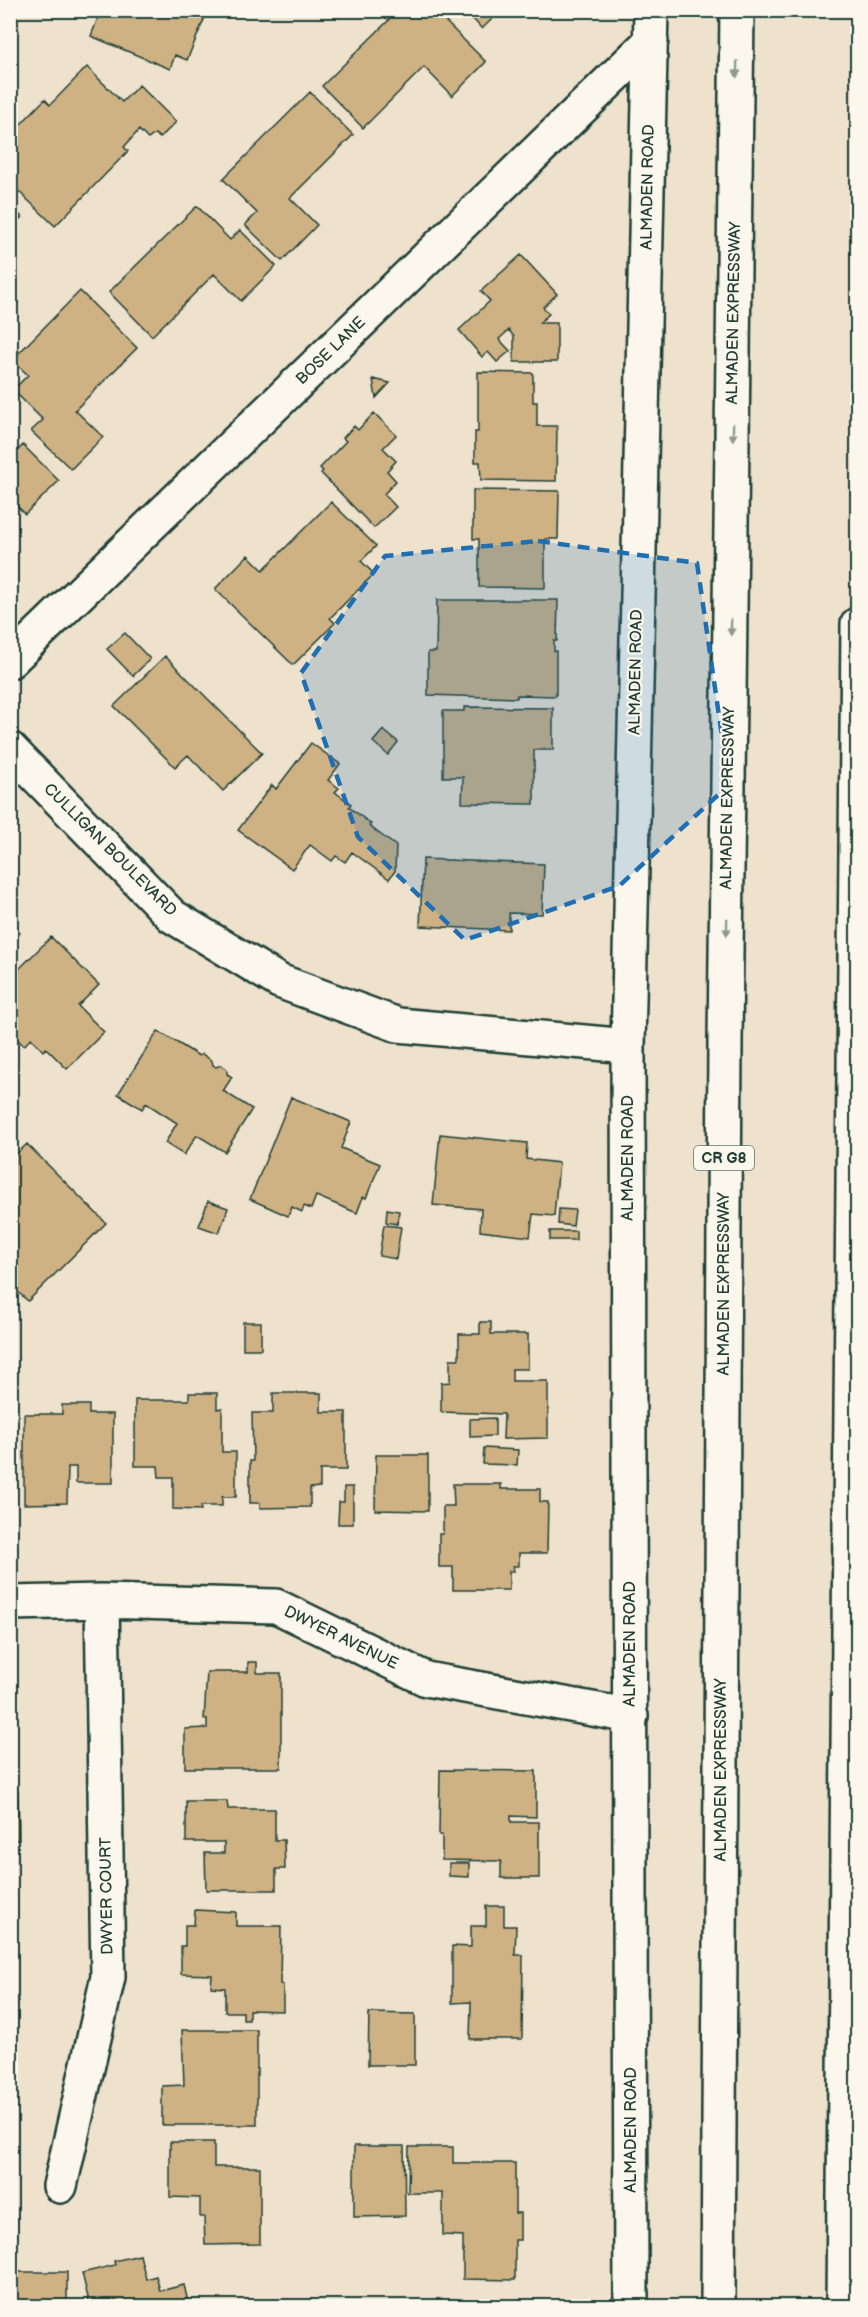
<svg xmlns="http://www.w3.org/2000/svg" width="868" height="2317" font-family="'Balsamiq Sans',sans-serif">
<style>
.building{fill:#cfb284;stroke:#1f3d34;stroke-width:1.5}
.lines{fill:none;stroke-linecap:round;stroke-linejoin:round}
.street-casing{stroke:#1f3d34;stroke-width:38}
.primary-casing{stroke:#1f3d34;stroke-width:38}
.street{stroke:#fbf7ec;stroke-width:33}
.primary{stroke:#fbf7ec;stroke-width:33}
.oneway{fill:#8d9a90}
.marked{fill:#1f6fb2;fill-opacity:0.2;stroke:#1f6fb2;stroke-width:4.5;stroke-dasharray:12 8;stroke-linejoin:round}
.labels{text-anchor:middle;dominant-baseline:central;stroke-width:4.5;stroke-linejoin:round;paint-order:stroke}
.shield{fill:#fbf7ec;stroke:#61756b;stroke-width:1.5}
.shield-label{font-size:15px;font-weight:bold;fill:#1f3d34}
.street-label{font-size:16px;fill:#1f3d34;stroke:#fbf7ec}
</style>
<rect width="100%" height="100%" fill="#eee2cd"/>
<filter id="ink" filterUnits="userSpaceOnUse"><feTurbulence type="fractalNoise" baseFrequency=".0167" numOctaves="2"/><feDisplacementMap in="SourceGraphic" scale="12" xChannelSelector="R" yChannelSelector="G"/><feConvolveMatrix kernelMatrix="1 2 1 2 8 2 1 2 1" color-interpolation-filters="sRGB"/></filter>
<g filter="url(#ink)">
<!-- building -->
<path class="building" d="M101,10h107l-21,50 -12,-5 -5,14 -79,-33z
M387,10h39l6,6 4,-4 50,50 -34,34 -28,-29 -61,61 -41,-42 67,-66 -6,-6z
M465,10h36l-19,19z
M87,67l35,35 17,-17 37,37 -16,16 -5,-4 -7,5 -9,-9 -15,17 4,4 -73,75 -45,-43v-66l9,9 26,-27 5,6z
M310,92l43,43 -63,63 27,27 -35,36 -37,-36 12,-12 -34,-34z
M10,206l12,11 -12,11z
M197,206l33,34 10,-10 36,36 -35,35 -27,-27 -62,62 -43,-44z
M521,255l36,39 -14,13 6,7 -10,9h18v39h-43v-25l-5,-7 -10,9 11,12 -13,11 -9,-10 -6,5 -23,-27 31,-29 -9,-10z
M80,291l57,57 -62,62 28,27 -32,32 -40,-38 12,-11 -30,-30 15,-15 -16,-15z
M478,372l55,1v29h4v24h20l-1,55 -75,-1 -1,-18h-5v-30h3z
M373,379l17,4 -14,15z
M374,413l22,22 -13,13 13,13 -9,10 9,10 -12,13 12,13 -22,21 -53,-55 2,-2 -3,-3 26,-27 -3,-3 11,-12 4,4z
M23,445l36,36 -34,33 -15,-15v-46l3,2z
M473,490l86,1 -1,48h-13v49l-66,-1v-48h-6z
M331,502l45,44 -15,15 13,13 -44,44 5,5 -42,42 -78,-76 33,-34 15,15z
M437,600h121l-1,41h-3v10h2v45l-39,-1v3l-89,-3v-43h8z
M125,633l25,26 -17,17 -26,-27z
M165,656l97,97 -39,38 -35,-36 -13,12 -61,-61z
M464,707l89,1v42h-19v54l-72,-1 1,-26h-20v-66h21z
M383,730l15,12 -10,13 -15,-13z
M311,743l29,21 -12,16 11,8 -4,4 16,12 -2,3 22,17 -2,2 27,20 -1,25 -6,8 -37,-27 -7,10 -9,-6 -4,5 -22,-16 -18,24 -54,-39 34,-45 4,4z
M423,859l121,5 -2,50 -33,-1v17l-89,-4z
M10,923l10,10 -10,10z
M51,937l48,48 -21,21 26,26 -37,37 -21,-21 -3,3 -12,-13 -7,8 -8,-8 -6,6v-61l5,-5 -2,-3z
M158,1031l41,25 3,-2 10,7 1,4 3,2 5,-2 6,4v5l5,3 -9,14 29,18 -27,43 -28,-17 -13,20 -19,-12 12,-20 -31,-20 -4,6 -24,-15z
M291,1097l60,25 -10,26 39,16 -14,34 -3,-1 -6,16 -41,-17 -5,13 -7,-3 -2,6 -10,-5 -4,9 -38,-17z
M440,1134l87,9 -1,16 33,4 -5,53 -21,-2 -3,23 -50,-6 1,-22 -48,-4z
M27,1144l79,79 -78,78 -18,-16v-125z
M208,1201l20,7 -9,25 -20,-7z
M387,1209l12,2 -2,13 -11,-2z
M559,1209l16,1 -2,16 -15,-2z
M384,1225l17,2 -5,32 -17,-3z
M550,1231h26v9h-26z
M243,1322h18v27h-18z
M480,1322h11v12h37v35h-16v12h36v57l-45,1 1,-25 -63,-2v-29l9,-1v-23h9v-25h21z
M189,1393h28v16l5,-1v44h14v45h-14v9h-21v4l-28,-1v-32h-14l-1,-11h-23v-66h54z
M273,1393h48v19h25v58h-26v17l-10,1v19l-50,1v-5h-10v-42h3l-1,-48h21z
M62,1405h27v9h24v69h-37v-16h-8l-1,36 -43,1v-90h38z
M495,1418v18l-25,1v-18z
M484,1448l34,2 -1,15 -34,-1z
M376,1455h52v56l-53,-1z
M453,1484h48v5h39v13h8l-1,51h-28v13h-6l1,5h-5v19h-56v-23h-14v-33h4v-28h11z
M344,1487h9v37h-15l1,-22h5z
M248,1662h9v11h24v95h-96v-39l22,-1v-9h-3l3,-47h41z
M440,1770l96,1v46l-25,-1v6h28v56h-38v-17l-59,-1v-25h-3z
M10,1777l1,14h7l1,49h-9z
M186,1801h41l1,8h47v31h9l1,29h-9v21h-70l-1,-37h19v-11h-38z
M449,1863h20v14l-20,-1z
M486,1906h18v20h12l-1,29h8l-1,84h-52l1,-37 -19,1v-57l19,1v-21h15z
M195,1910l41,2v14h45l-1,58 3,1v26l-34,-1v10h-6v-8h-18v-24l-14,-1 1,-12 -31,-1v-28h4v-21h9z
M369,2013l46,1v51h-47z
M182,2030h75v95h-95v-39l22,-1z
M170,2142h44v25h46v77l-55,1 -1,-28h-4v-19l-30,-1z
M354,2146h50l1,70 -51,1z
M409,2147h44v16h62v50h5v27h-5v40l-52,-1v-43l-20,-1v-42h-35z
M140,2255l6,24 10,-3 4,15 24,-6 5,21h-99l-8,-33 33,-8 -1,-4z
M10,2272h57v34h-53z"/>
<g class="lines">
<defs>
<path id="street" d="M10,661l641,-620
M10,749l162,167 107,65 119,44 230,21
M10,1603l92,-2 174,5 150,73 205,37
M60,2186l48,-209 -6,-376
M631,2306l-3,-1260 23,-1036"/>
<path id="primary" d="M718,2306l7,-1265 12,-1031
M843,2306l15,-1682"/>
</defs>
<!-- street casing -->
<use href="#street" class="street-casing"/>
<!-- primary casing -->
<use href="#primary" class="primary-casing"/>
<!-- street -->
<use href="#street" class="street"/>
<!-- primary -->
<use href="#primary" class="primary"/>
</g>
<!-- one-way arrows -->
<defs><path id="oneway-solid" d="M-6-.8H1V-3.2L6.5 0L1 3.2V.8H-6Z" transform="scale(1.5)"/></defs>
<g class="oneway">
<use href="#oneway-solid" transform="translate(737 69) rotate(91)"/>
<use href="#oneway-solid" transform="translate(733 432) rotate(91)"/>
<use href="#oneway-solid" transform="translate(731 627) rotate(91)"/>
<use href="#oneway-solid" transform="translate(727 927) rotate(91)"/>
</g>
</g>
<!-- marked area -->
<path class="marked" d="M538,541l159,22 32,222 -110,101 -154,54 -107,-103 -57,-164 84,-117z"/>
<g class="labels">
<!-- shield labels -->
<rect class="shield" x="694" y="1146" width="60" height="24" rx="4.5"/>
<g class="shield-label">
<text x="724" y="1158">CR G8</text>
</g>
<!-- street labels -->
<g class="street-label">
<text transform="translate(648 187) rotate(-89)">ALMADEN ROAD</text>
<text transform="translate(734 313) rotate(-89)">ALMADEN EXPRESSWAY</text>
<text transform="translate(331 351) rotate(-44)">BOSE LANE</text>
<text transform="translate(636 672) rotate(-89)">ALMADEN ROAD</text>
<text transform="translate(728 798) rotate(-89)">ALMADEN EXPRESSWAY</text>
<text transform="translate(110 850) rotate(45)">CULLIGAN BOULEVARD</text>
<text transform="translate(628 1158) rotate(-90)">ALMADEN ROAD</text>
<text transform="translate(724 1284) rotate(-90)">ALMADEN EXPRESSWAY</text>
<text transform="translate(341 1638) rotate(26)">DWYER AVENUE</text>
<text transform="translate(630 1644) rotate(-90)">ALMADEN ROAD</text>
<text transform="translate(721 1770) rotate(-90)">ALMADEN EXPRESSWAY</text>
<text transform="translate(107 1896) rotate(-91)">DWYER COURT</text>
<text transform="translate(631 2130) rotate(-90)">ALMADEN ROAD</text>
</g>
</g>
<!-- margin -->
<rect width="868" height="2317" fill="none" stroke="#fbf7ec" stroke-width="36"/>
<rect x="18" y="18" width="832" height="2281" fill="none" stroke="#1f3d34" stroke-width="2" filter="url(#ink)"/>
</svg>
